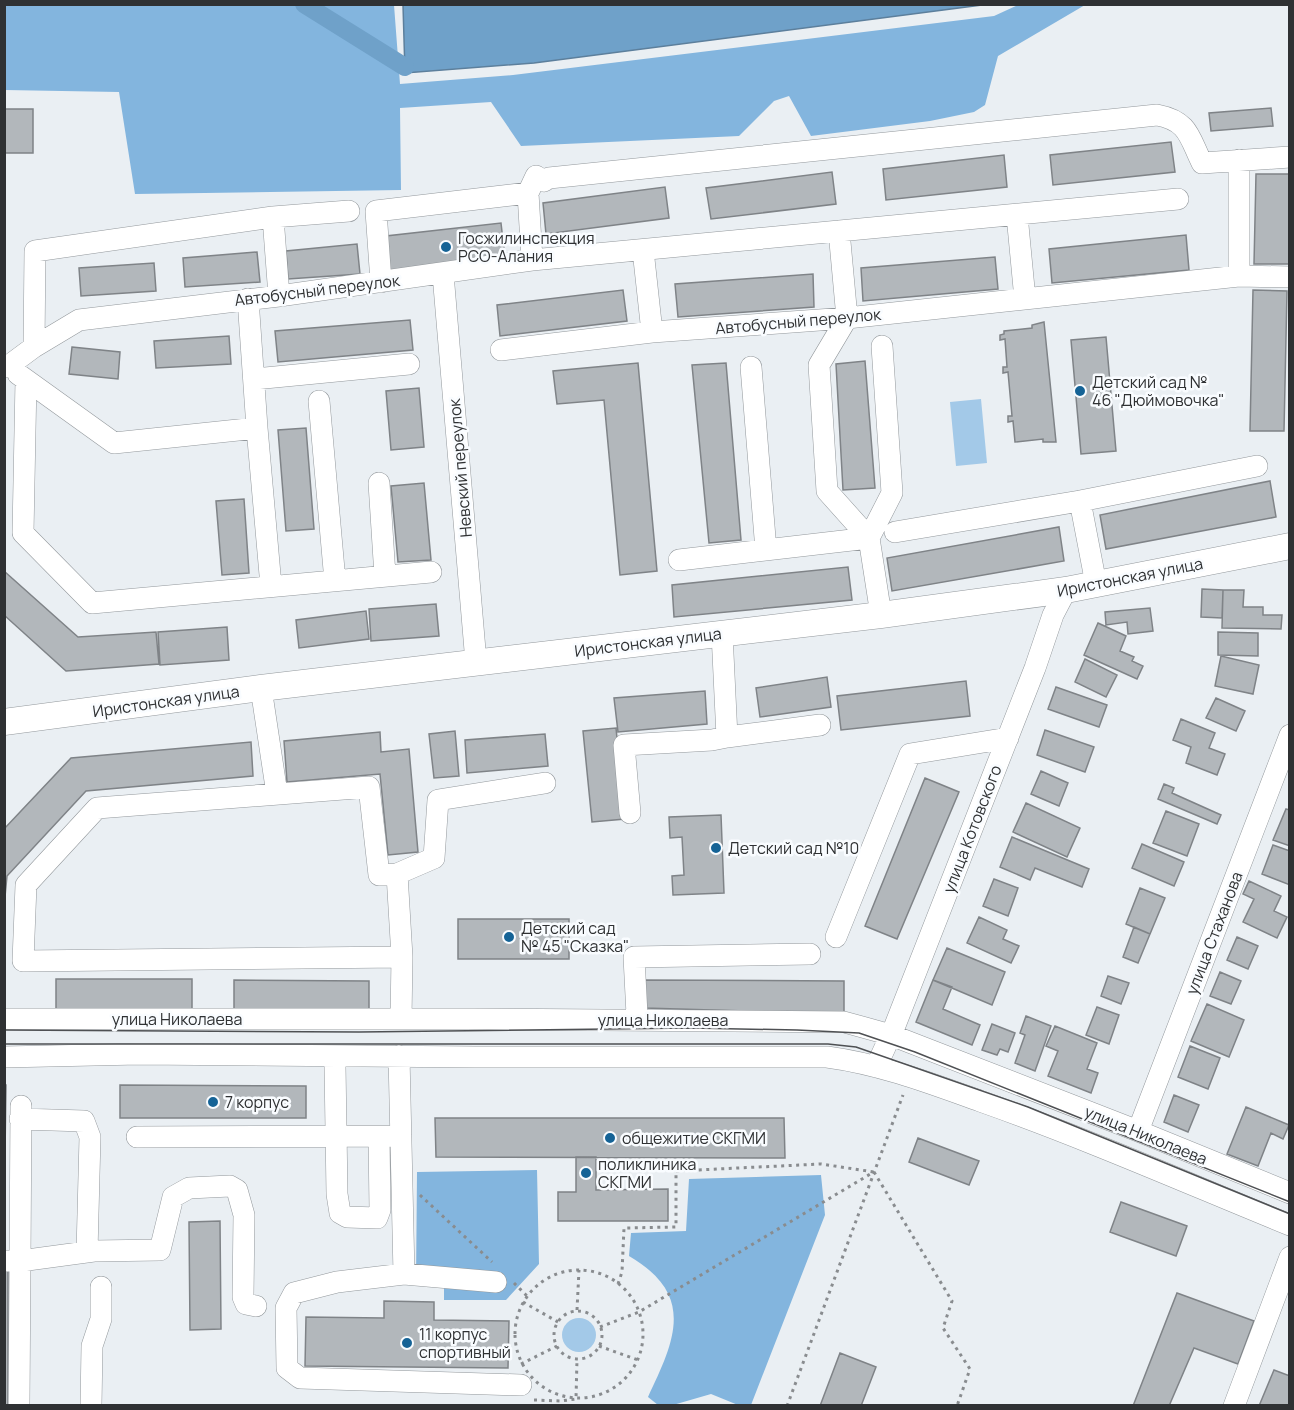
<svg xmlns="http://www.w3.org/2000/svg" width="1294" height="1410" font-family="Manrope,sans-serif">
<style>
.green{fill:#a3c9e8}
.forest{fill:#83b5de}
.water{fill:#6fa1c9;stroke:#5c7f9c;stroke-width:1.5}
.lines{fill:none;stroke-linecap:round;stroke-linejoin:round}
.canal{stroke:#6fa1c9;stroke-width:18}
.building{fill:#b2b7bb;stroke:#7f8387;stroke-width:1.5}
.minor-casing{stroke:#93989c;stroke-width:22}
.major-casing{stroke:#93989c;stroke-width:27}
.path{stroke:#898c8f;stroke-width:3;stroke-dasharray:3 4.5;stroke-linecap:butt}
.minor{stroke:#fff;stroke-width:21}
.major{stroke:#fff;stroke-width:26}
.tram{stroke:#4e5053;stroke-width:1.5}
.poi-dot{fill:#156396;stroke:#f9fcff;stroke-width:2}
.labels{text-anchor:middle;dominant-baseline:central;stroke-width:5;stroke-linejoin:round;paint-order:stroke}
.poi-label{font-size:16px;fill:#2f3133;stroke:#f9fcff;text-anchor:start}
.street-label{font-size:16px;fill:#2f3133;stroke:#f9fcff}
</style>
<rect width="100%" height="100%" fill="#eaeff3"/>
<!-- green -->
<path class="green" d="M981,399l6,64 -31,3 -6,-64z
M562 1335a17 17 0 1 1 34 0a17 17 0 1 1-34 0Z"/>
<!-- forest -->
<path class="forest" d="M5,4l389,1 6,79 113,-9 481,-59 24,-11h67l-87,51 -13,49 -11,7 -44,9 -119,15 -22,-40 -15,5 -35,35 -218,10 -30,-44 -91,6 1,82 -266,4 -16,-102 -114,-2z
M537,1170l2,94 -33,36h-62v-16h-28l1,-112z
M821,1175l4,40 -74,190h-13l-27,-11 -38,11h-15l-10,-8c27,-57 48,-102 -19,-141l2,-23 55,-2 3,-52z"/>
<!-- water -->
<path class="water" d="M403,5v-1l579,1 -448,58 -129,10z"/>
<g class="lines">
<!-- canal -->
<path class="canal" d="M304,4l101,63"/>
</g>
<!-- building -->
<path class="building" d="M1271,108l2,18 -62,5 -2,-18z
M4,109h29v44h-29z
M1171,142l4,30 -122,13 -3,-30z
M1004,155l3,32 -121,13 -3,-31z
M832,172l4,32 -125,15 -5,-31z
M1256,174h33v90h-35z
M665,187l4,31 -123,16 -3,-31z
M501,223l4,35 -115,13 -4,-35z
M1186,235l3,35 -137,13 -3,-34z
M357,244l3,30 -72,5 -2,-28z
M257,252l3,30 -75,5 -2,-29z
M995,257l3,32 -135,12 -2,-33z
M154,263l2,28 -75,5 -2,-28z
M813,274l1,33 -136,10 -3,-33z
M623,290l4,31 -127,15 -3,-31z
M1253,290l34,1 -3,140h-34z
M410,320l3,30 -135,12 -3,-31z
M1044,322l12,120h-13v-3l-28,3 -2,-21 -5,1v-6h4l-4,-44 -5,1v-6h4l-2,-28 -5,1v-5l4,-1v-3l28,-3v-3z
M229,336l2,28 -75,4 -2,-27z
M1106,337l10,114 -35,3 -10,-114z
M72,347l48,5 -2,27 -49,-5z
M865,361l10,127 -32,2 -7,-126z
M638,363l19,208 -37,4 -16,-175 -47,4 -4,-33z
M726,363l15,177 -32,3 -17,-178z
M419,388l5,59 -33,3 -5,-59z
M306,428l8,101 -28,2 -8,-101z
M1270,481l6,36 -170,32 -6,-34z
M424,483l7,77 -33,2 -7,-76z
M244,499l5,74 -27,2 -6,-74z
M1059,527l5,34 -172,30 -5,-33z
M848,567l4,33 -178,17 -2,-32z
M4,571l74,66 78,-5 3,32 -93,7 -62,-56z
M1202,589l21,1 -1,28 -21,-1z
M1223,590h21l-1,17h20v8h19l-1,14 -59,-1z
M436,604l3,32 -68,5 -2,-32z
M1150,608l3,23 -25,3 -1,-12 -21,3 -1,-13z
M366,611l3,28 -70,9 -3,-28z
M1098,623l28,13 -6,15 14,6 -2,4 11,5 -6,13 -53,-24z
M227,627l2,33 -69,5 -2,-33z
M1218,632l40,1v23l-40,-1z
M1221,656l38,9 -6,29 -38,-8z
M1085,659l32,16 -11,22 -31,-15z
M827,677l4,30 -71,10 -4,-29z
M966,681l4,35 -129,14 -4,-34z
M1056,687l51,18 -8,22 -51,-18z
M705,691l2,33 -89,8 -4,-34z
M1216,698l29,13 -9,20 -30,-13z
M1181,719l34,14 -6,15 16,6 -8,21 -31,-12 5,-16 -18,-7z
M616,728l9,91 -33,3 -9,-91z
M1045,730l49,17 -9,25 -48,-17z
M455,731l4,45 -25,2 -5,-44z
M380,732l1,20 28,-3 9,103 -30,3 -8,-81 -93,8 -3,-41z
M545,734l3,32 -81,7 -2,-33z
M251,742l2,34 -167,15 -79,85 -3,31v-78l67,-71z
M1041,771l27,12 -9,23 -28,-12z
M925,778l34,14 -62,147 -32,-13z
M1164,784l10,4 -2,5 49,22 -4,9 -59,-25z
M1026,803l54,25 -13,29 -54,-25z
M1286,809l4,1v36l-17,-6z
M1166,811l33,13 -12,32 -34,-13z
M721,815l3,78 -51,2 -1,-19 12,-1 -2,-38 -12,1 -1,-21z
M1012,837l77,32 -7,18 -47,-19 -5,12 -30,-13z
M1142,844l42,18 -10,24 -42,-18z
M1273,845l17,6v34l-28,-11z
M994,879l24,9 -10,28 -25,-10z
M1249,881l32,15 -7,15 13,6 -10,21 -34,-16 11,-23 -11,-5z
M1140,888l25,10 -15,36 -24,-10z
M979,917l28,13 -4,9 16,7 -8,17 -44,-20z
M458,919h111v40h-111z
M1134,927l16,7 -12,29 -15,-6z
M1237,937l21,9 -10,23 -21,-9z
M947,948l58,24 -13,33 -59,-25z
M1220,972l21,9 -10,23 -21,-8z
M1108,976l21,7 -8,21 -20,-8z
M56,979h136v33h-136z
M234,980l135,1v33l-135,-2z
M643,980l201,1v33l-200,-6z
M933,980l19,7 -9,22 37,16 -8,20 -56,-23z
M1207,1004l37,16 -15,37 -38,-16z
M1097,1007l22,8 -10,29 -23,-9z
M1026,1016l25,10 -16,45 -20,-8 10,-28 -5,-2z
M992,1024l23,9 -7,19 -8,-3 -3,6 -15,-5z
M1055,1026l42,17 -10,26 11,4 -7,20 -43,-17 10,-25 -12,-5z
M1190,1046l30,12 -12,31 -30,-12z
M4,1085h2l-2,138z
M120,1085l186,1v32h-186z
M1174,1095l25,10 -11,27 -24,-10z
M1246,1107l43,18 -6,14 -12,-6 -13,33 -31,-12z
M435,1118h349l1,40 -349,-1z
M918,1138l61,23 -10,24 -60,-23z
M576,1157h20v33l72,-1v32h-110v-29h18z
M1121,1202l66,24 -11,30 -66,-24z
M220,1221l1,108 -31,1 -1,-108z
M4,1267h4v139h-4z
M1177,1293l77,28 -16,43 -44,-16 -25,58h-36z
M384,1301l50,1v18l75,1 -1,47 -203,-2 1,-49 78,1z
M840,1353l36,14 -15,39h-41z
M1274,1370l16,6v30h-31z"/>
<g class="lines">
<defs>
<path id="minor" d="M1017,215l8,84
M273,217l6,79
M839,231l8,87 -28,47 8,126 42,47 23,-45 -10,-147
M643,250l9,82
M532,260l-4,-67 8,-17 8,5 5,-3 608,-63c32,6 32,22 45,48l88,-6
M443,274l33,388
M1239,276v-116
M381,282l-5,-71 152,-18
M248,299l9,129
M34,347l1,-96 238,-34 76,-6
M501,350l151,-18 195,-14 392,-42 51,1
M4,367h3l27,-20 45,-27 200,-24 253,-36 646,-61
M751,367l15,183
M18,374l96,69 143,-15 14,158
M254,379l155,-15
M26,380l-3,153 69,70 339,-31
M319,401l16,180
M379,483l6,93
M1080,501l177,-35
M895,532l185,-31 16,83
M679,560l190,-22 12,77
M261,688l16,106
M727,737l93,-12
M630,813l-6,-68 88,-5 15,-3 -5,-104
M397,874l37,-16 4,-58 107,-17
M836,937l74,-183 98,-16
M4,1019h470l370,3 47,13 247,96 152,62
M401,1019l1,-62 -379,4 3,-76 71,-77 272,-21 10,88 18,-1 5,83
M634,1020l3,-5 -3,-58 176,-3
M399,1056l5,218
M4,1057l135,-3 336,3h352c53,7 103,26 153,44 105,37 207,82 310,124
M335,1066l2,128 3,19 7,4 30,1 3,-8 -1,-73
M876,1067l18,-39 141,-360 18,-53 13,-25
M20,1119l64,2 6,16 -3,115
M1138,1131l152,-396
M137,1137l264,-1
M4,1261h16l1,-155
M496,1282l-92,-8 -67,8 -43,11 -8,15 1,60 13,10 221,7
M19,1406l1,-145 74,-10 66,-1 13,-53 16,-9 41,-2 7,4 7,25 -1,82 3,7 10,2
M91,1406l1,-60 9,-27v-32
M1234,1406l56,-149"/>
<path id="major" d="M4,722l257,-34 620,-73 185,-25 224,-44"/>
</defs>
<!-- minor casing -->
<use href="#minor" class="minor-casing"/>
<!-- major casing -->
<use href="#major" class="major-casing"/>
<!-- path -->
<path class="path" d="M874,1172l78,129 -9,27 27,41 -13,37
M420,1195l72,67
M515 1334a64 64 0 1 1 128 0a64 64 0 1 1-128 0Z
M514,1283l13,13
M618,1284l4,-12 2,-44 52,-1v-56l145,-7 53,8
M523,1302l35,20
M577,1310l2,-40
M554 1335a24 24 0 1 1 48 0a24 24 0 1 1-48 0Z
M600,1327l39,-15 233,-139
M599,1346l39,14
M521,1364l36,-18
M534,1400l27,1 15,-2 1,-40
M787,1406l116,-311"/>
<!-- minor -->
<use href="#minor" class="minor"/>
<!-- major -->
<use href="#major" class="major"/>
<!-- tram -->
<path class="tram" d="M4,1030l355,2 332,-4 106,2 62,3 56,19 375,150
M4,1044h824l28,3 172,60 262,107"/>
</g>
<!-- markers -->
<g class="poi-dot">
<circle cx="446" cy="247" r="6"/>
<circle cx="1080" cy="391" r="6"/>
<circle cx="716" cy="848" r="6"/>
<circle cx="509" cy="937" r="6"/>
<circle cx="213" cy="1102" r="6"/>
<circle cx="610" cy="1138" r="6"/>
<circle cx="586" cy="1173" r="6"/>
<circle cx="407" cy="1343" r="6"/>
</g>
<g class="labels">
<!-- poi labels -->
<g class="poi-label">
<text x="458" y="238">Госжилинспекция<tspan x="458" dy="18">РСО-Алания</tspan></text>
<text x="1092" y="382">Детский сад №<tspan x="1092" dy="18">46 "Дюймовочка"</tspan></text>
<text x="728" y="848">Детский сад №10</text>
<text x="521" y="928">Детский сад<tspan x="521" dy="18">№ 45 "Сказка"</tspan></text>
<text x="225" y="1102">7 корпус</text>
<text x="622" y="1138">общежитие СКГМИ</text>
<text x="598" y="1164">поликлиника<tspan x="598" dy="18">СКГМИ</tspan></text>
<text x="419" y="1334">11 корпус<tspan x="419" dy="18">спортивный</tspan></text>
</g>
<!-- street labels -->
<g class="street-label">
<text transform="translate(317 290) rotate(-7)">Автобусный переулок</text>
<text transform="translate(798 321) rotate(-5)">Автобусный переулок</text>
<text transform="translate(460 468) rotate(-95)">Невский переулок</text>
<text transform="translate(1130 577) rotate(-11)">Иристонская улица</text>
<text transform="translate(648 642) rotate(-7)">Иристонская улица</text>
<text transform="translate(166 701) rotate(-8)">Иристонская улица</text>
<text transform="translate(972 829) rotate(-69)">улица Котовского</text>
<text transform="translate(1214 933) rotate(-69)">улица Стаханова</text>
<text x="177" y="1019">улица Николаева</text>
<text x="663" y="1020">улица Николаева</text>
<text transform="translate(1146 1135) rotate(22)">улица Николаева</text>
</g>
</g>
<!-- border -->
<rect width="1294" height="1410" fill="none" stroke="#2f3133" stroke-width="12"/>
</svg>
